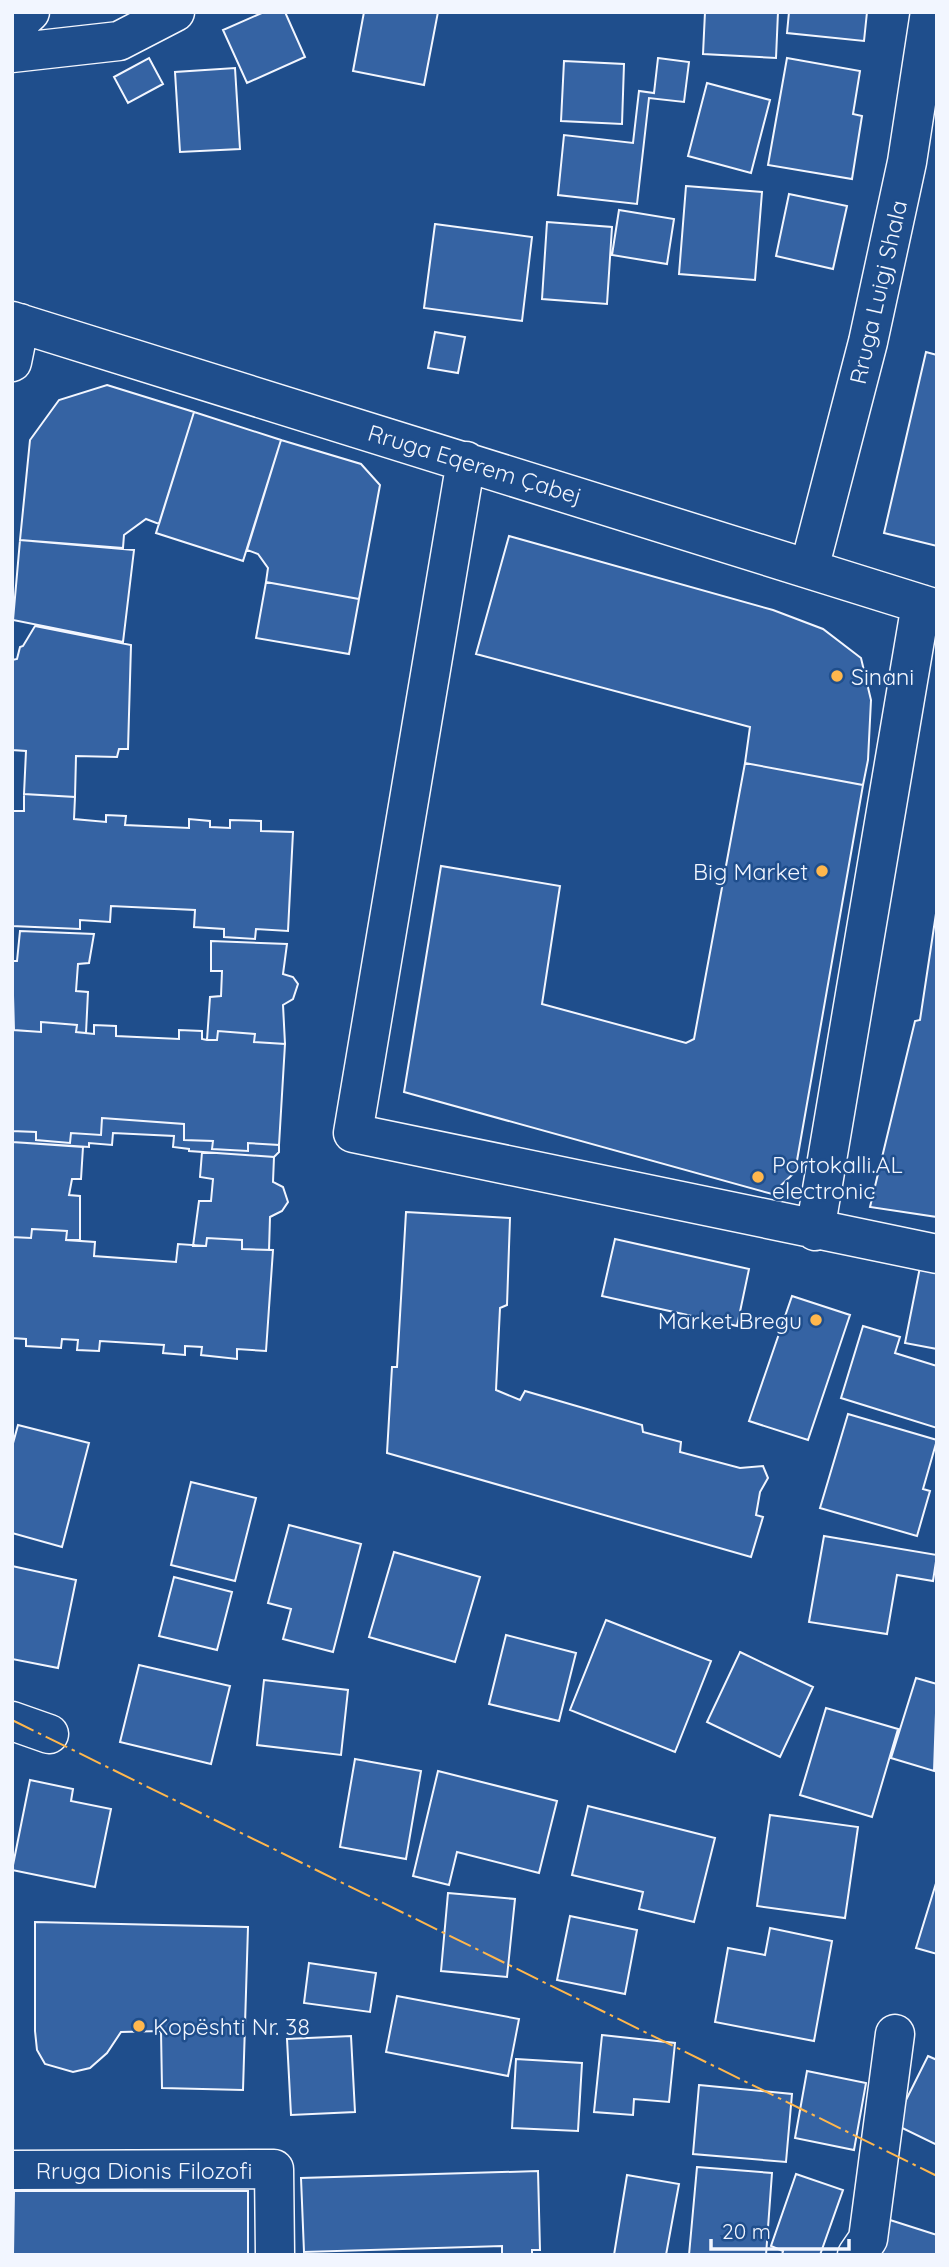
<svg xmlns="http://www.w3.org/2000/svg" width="949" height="2267" font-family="Quicksand,sans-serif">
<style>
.building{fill:#3563a3;stroke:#f2f6ff;stroke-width:2}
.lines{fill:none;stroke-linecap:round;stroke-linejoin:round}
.minor-casing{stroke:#f2f6ff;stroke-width:41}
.minor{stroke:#1f4e8c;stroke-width:38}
.power{stroke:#ffb74d;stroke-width:2;stroke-dasharray:24 5 3.5 5;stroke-linecap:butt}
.poi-dot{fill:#ffb74d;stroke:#1f4e8c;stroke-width:2.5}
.labels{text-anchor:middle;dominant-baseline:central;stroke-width:5;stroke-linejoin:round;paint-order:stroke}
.street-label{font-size:23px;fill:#f2f6ff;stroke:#1f4e8c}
.poi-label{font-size:23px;fill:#f2f6ff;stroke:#1f4e8c;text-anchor:start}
</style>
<rect width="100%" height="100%" fill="#1f4e8c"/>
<!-- building -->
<path class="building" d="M264,12h21l20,45 -58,26 -24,-53z
M364,12h74l-14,73 -71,-14z
M705,12h73l-2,46 -73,-4z
M789,12h78l-3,29 -77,-8z
M149,58l14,26 -35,19 -14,-26z
M658,58l31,4 -5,40 -35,-4 -12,106 -79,-9 6,-60 69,8 6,-52 15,2z
M787,58l73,13 -7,43 9,2 -10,63 -84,-14z
M564,61l60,3 -2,60 -61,-3z
M235,68l5,81 -60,3 -5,-80z
M707,83l63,17 -19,73 -63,-17z
M686,186l76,6 -7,88 -76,-6z
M789,194l58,12 -14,63 -57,-13z
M619,210l55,9 -7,45 -55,-9z
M547,222l65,5 -5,77 -65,-5z
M435,224l97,13 -10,84 -98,-13z
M435,332l30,5 -7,36 -30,-5z
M926,352l11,3v191l-53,-13z
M107,385l87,27 -35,112 -13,-5 -22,16 -1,13 -103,-8 10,-100 29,-40z
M194,412l87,28 -38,121 -87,-28z
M281,440l80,24 19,21 -21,114 -93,-17 2,-14 -10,-14 -11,-4z
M509,536l264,74 50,19 38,29 10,42 -3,60 -5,25 -118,-22 5,-36 -274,-73z
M20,540l114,10 -11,92 -110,-22z
M266,582l93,17 -10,55 -93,-16z
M35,626l96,19 -3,104h-9l-2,8 -41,-1 -1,41 -51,-3 2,-43 -14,-1v-90l5,-1 3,-12 3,-1z
M745,763l118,22 -68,387 -23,22 -368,-102 37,-226 119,20 -18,118 144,39 8,-4z
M24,794l51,3 -1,22 32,3v-7l20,1 -1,9 64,3v-9l21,2v6l20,1v-8l31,1v10l32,1 -5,99 -32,-2 -1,10 -31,-2v-8l-30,-2 1,-17 -84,-4 -1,16 -30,-2v9l-68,-3v-115h12z
M937,907v310l-67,-10 45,-186 5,-1z
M20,931l74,3 -5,29 -11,1 -2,27 12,1 -2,41 -10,-1 1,-7 -36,-3v10l-27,-2 -2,-69h5z
M211,941l76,3 -4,30 10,3 5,7 -5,15 -10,6 2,39 -31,-2 1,-8 -37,-3 -1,9h-10l3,-43 11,-1 1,-25h-11z
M41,1022l36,3 -1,7 18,2v-9l22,1v10l63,3v-9l23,1v8l5,1h10l1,-9 37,3 -1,8 31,2 -6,101 -31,-2v8l-36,-2 1,-8 -29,-1v-16l-82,-6 -1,17 -30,-2 -1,10 -34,-3v-8l-24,-1v-101l29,2z
M102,1118l82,6v16l29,1 -1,8 36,2v-8l31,2v7l-5,5 -85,-6v-2l-16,-2 1,-11 -61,-3 -1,12 -23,-2v4l-77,-5v-11l24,1v8l34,3 1,-10 30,2z
M12,1142l71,5 -2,32h-9l-3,16 11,1v44h-14l1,-9 -35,-2 -1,9 -19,-1z
M202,1152l72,5 -1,25 10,5 5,15 -6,9 -12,6 -1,33 -27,-1v-9l-35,-2 -1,8h-13l6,-45h12l2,-22 -13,-2z
M406,1212l104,6 -3,87 -7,3 -4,82 24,10 5,-9 117,34 1,7 38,10 -1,10 60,16 23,-2 5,12 -8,14 -4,23 7,2 -12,40 -364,-104 5,-86h5z
M32,1229l35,2 -1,9 29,2 -1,14 82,6 2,-18 28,2 1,-8 35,2v9l31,1 -7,101 -29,-2v10l-36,-4 1,-8 -17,-1v9l-22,-2 1,-8 -64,-4 -1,10 -22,-1 1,-10 -16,-1 -1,9 -35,-2v-7l-14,-1v-101l19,1z
M615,1239l134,30 -12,57 -135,-30z
M921,1262l16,3v84l-32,-6z
M792,1296l58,19 -42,125 -59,-19z
M863,1326l37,11 -5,16 42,13v62l-96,-30z
M848,1414l89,26 -14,49 7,2 -13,45 -97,-28z
M18,1425l71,18 -27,104 -50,-14v-86z
M191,1482l65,16 -21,83 -64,-16z
M289,1525l72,19 -28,108 -50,-13 8,-30 -23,-6z
M824,1536l113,19 -4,26 -36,-6 -10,59 -78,-12z
M394,1552l86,25 -25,85 -86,-25z
M12,1566l64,14 -18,88 -46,-9z
M174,1577l58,15 -15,58 -58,-14z
M606,1620l105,41 -36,91 -105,-42z
M506,1635l70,18 -17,68 -70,-17z
M740,1652l73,35 -33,70 -73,-35z
M139,1665l91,21 -19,78 -91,-22z
M916,1678l21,6 -3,87 -43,-13z
M264,1680l84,10 -7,65 -84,-10z
M826,1708l72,21 -26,88 -72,-22z
M355,1759l66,12 -15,88 -66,-12z
M438,1771l119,30 -18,72 -82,-21 -8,33 -36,-9z
M30,1780l43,9 -2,12 40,8 -16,78 -83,-17z
M588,1806l127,32 -21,84 -55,-13 4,-17 -71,-17z
M770,1815l88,12 -13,91 -88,-12z
M937,1880v74l-21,-6z
M448,1893l67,6 -8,78 -66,-6z
M570,1916l67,14 -12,64 -68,-14z
M35,1922l213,5 -5,163 -81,-2 -1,-57 -40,1 -14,21 -17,15 -17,4 -28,-8 -8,-14 -2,-19z
M770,1928l62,13 -18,100 -99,-19 13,-74 37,7z
M309,1963l67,10 -6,39 -66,-9z
M397,1996l122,23 -11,57 -122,-24z
M602,2035l73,8 -6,59 -35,-3 -1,16 -39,-3z
M351,2036l4,76 -64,3 -4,-76z
M928,2056l9,4v85l-43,-21z
M516,2059l66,4 -4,68 -66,-3z
M807,2071l59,12 -12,67 -59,-12z
M699,2085l93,9 -6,68 -93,-8z
M697,2167l75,6 -6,82h-77z
M538,2171l2,79h-8v5h-30v-9l-198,6 -3,-74z
M796,2174l47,16 -23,65h-38l1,-4 -12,-5z
M627,2175l52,9 -13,71h-52z
M14,2191h234v64h-235z
M890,2220l47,15v20h-58z"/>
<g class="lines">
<defs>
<path id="minor" d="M12,29l18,-17
M12,53l107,-12 56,-29
M12,321l925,288
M12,362l8,-39
M466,461l-113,672 584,121
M809,569l59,-227 39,-180 23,-150
M815,1231l106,-627
M12,1721l37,13
M12,2170l262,-1 1,86
M857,2255l11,-16 27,-205"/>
</defs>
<!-- minor casing -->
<use href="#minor" class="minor-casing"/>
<!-- minor -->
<use href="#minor" class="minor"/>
<!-- power -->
<path class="power" d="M12,1720l925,456"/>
</g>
<!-- markers -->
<g class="poi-dot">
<circle cx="837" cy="676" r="7"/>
<circle cx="822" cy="871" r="7"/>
<circle cx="758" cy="1177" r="7"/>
<circle cx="816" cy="1320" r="7"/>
<circle cx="139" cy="2026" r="7"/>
</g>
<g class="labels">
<!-- street labels -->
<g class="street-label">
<text transform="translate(878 292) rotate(-77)">Rruga Luigj Shala</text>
<text transform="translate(475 464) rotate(17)">Rruga Eqerem Çabej</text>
<text x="144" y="2170">Rruga Dionis Filozofi</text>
</g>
<!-- poi labels -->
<g class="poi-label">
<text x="851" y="676">Sinani</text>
<text x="808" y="871" text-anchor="end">Big Market</text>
<text x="772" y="1164">Portokalli.AL<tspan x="772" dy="26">electronic</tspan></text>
<text x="802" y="1320" text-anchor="end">Market Bregu</text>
<text x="153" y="2026">Kopështi Nr. 38</text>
</g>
</g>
<!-- border -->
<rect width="949" height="2267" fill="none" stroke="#f2f6ff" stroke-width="28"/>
<!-- scale -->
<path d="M711 2239v10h138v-10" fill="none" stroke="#f2f6ff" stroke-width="3.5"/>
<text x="722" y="2239" font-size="21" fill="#f2f6ff" stroke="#1f4e8c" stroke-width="5" paint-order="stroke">20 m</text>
</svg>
